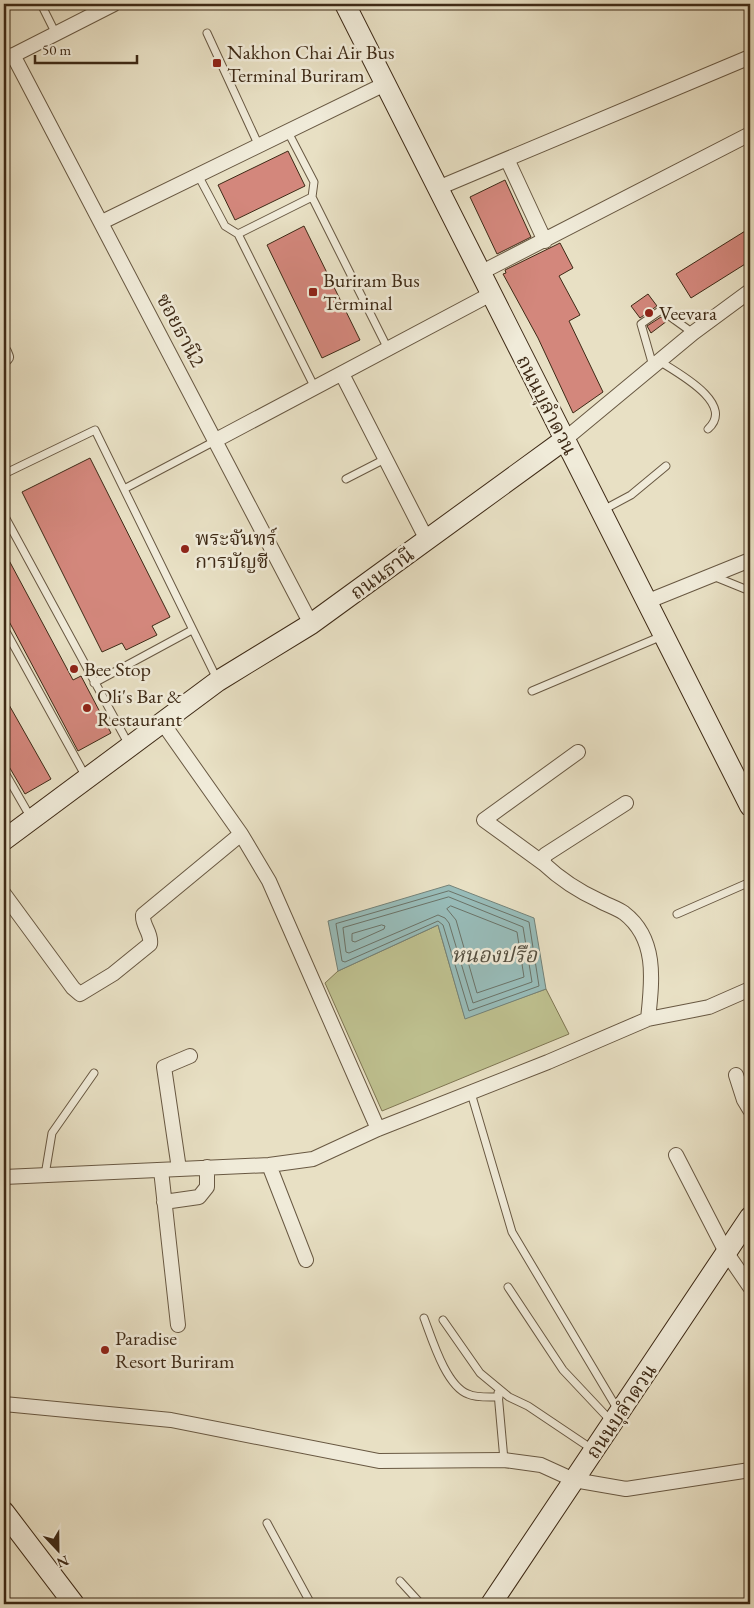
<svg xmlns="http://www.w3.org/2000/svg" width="754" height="1608" font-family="'EB Garamond','Noto Serif Thai',serif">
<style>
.green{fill:#bec08f;stroke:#7e7552}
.water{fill:#98bcb9;stroke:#748278}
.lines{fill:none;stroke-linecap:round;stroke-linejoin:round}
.shore{stroke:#6b7368;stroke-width:1}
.building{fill:#d3877c;stroke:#3e2a16}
.lane-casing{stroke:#685842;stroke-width:9}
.street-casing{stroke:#685842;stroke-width:16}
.secondary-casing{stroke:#3e2a16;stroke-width:22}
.lane{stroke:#f0ebd9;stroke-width:7}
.street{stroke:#f0ebd9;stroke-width:14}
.secondary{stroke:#f0ebd9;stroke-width:20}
.poi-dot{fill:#8f2418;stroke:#f0ebd9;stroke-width:2}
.labels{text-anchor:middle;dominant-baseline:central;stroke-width:5;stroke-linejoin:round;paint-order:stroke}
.poi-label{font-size:20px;fill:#3e2a16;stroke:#f0ebd9;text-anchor:start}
.street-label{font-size:20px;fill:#3e2a16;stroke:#f0ebd9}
.water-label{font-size:21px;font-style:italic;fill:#544e3f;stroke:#f0ebd9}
</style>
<rect width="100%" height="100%" fill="#e8e0c4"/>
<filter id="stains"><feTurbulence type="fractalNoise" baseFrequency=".004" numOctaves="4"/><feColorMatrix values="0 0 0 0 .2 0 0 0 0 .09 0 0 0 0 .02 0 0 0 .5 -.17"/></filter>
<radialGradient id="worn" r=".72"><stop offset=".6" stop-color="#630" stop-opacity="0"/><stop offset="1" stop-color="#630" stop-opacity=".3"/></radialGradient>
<!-- green -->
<path class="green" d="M438,925l27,93 81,-29 23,45 -187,77 -57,-128 13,-12z"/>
<!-- water -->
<path class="water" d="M449,885l85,33 12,71 -81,30 -27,-94 -100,46 -10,-50z"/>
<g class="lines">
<!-- shore -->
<path class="shore" d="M449,891l80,31 10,64 -70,25 -26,-86 -5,-4 -93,41 -3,-1 -6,-37z
M449,897l74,30 9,55 -59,21 -24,-80 -4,-5 -7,-3 -89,38 -3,-1 -3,-24z
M451,906l66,26 7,45 -47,16 -21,-73 -9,-11z
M382,925l3,1 -1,3 -29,13 -3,-1v-7z"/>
</g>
<!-- building -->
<path class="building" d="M288,151l17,35 -70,34 -17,-35z
M505,180l26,57 -34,17 -27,-57z
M304,226l56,114 -38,18 -55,-113z
M750,228v33l-59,37 -15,-24z
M560,243l13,25 -14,8 21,39 -11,6 34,71 -30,21 -35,-75 -35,-64 3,-1 -1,-3z
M648,294l9,12 -17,12 -9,-12z
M661,317l6,4 -16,12 -4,-7z
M90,458l80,159 -18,9 5,9 -31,15 -4,-7 -20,9 -80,-160z
M4,551l69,129 8,-4 30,57 -33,18 -74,-139z
M4,696l47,83 -26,15 -21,-36z"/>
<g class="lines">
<defs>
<path id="lane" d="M41,4l15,30
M207,33l52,113
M198,175l27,51 13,8 74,-37 2,-15 -26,-50
M312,197l76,152
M238,234l77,154
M659,361c19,12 77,43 49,68
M653,366l-12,-42 20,-14 32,23
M4,474l91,-44 122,249
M346,479l39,-20
M124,489l91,-48
M603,510l28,-15 35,-29
M4,515l125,230
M713,576l37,15
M4,628l82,149
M94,683l98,-53
M532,691l130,-55
M4,771l27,47
M677,914l73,-32
M471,1093l41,139 106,178
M45,1175l7,-42 42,-60
M508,1287l55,83 48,51
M424,1318c8,21 22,68 44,76 8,4 21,3 31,3
M443,1320l37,53 29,24 19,9 64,43
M498,1393l6,67
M267,1523l44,81
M400,1581l21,23"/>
<path id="street" d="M13,55l298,569
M4,60l110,-56
M507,159l38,82
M438,188l312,-131
M102,222l283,-138
M480,273l270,-139
M4,352l2,5 -2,2
M342,374l85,166
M216,440l275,-146
M564,440l129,-107 57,-42
M646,602l104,-42
M162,722l79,112 28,47 109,248
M626,803l-81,52 -2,8c17,16 35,28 57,38 7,4 17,7 24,12 34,26 28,69 24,106
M543,863l-59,-43 94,-68
M4,894l69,94 7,6 33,-20 37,-30c2,-11 -8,-18 -7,-29l98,-81
M736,1075l8,25 6,10
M676,1155l50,97 24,35
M269,1165l37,95
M179,1169l-15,-102 26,-11
M161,1170l17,155
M4,1177l265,-12 44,-6 65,-30 170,-67 100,-43 61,-12 41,-18
M164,1202l35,-5 8,-10v-20
M4,1404l167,16 208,41 125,-1 37,5 33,15 52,9 124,-19"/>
<path id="secondary" d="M345,4l405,802
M4,840l214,-159 93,-57 253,-184
M4,1512l70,92
M491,1604l259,-387"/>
</defs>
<!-- lane casing -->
<use href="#lane" class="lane-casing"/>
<!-- street casing -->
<use href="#street" class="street-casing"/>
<!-- secondary casing -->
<use href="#secondary" class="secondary-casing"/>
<!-- lane -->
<use href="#lane" class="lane"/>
<!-- street -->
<use href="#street" class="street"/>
<!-- secondary -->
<use href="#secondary" class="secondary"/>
</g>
<!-- markers -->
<g class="poi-dot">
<rect x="212" y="58" width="10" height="10" rx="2.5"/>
<rect x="308" y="287" width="10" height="10" rx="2.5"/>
<circle cx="649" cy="313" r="5"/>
<circle cx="185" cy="549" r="5"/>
<circle cx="74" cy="669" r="5"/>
<circle cx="87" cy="708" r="5"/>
<circle cx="105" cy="1350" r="5"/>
</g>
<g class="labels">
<!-- poi labels -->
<g class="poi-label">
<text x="227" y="52">Nakhon Chai Air Bus<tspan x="227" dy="23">Terminal Buriram</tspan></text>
<text x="323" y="280">Buriram Bus<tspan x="323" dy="23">Terminal</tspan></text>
<text x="659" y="313">Veevara</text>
<text x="195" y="538">พระจันทร์<tspan x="195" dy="23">การบัญชี</tspan></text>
<text x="84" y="669">Bee Stop</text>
<text x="97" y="696">Oli's Bar &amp;<tspan x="97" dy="23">Restaurant</tspan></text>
<text x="115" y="1338">Paradise<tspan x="115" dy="23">Resort Buriram</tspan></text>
</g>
<!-- street labels -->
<g class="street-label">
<text transform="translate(181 330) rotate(62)">ซอยธานี2</text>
<text transform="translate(547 405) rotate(63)">ถนนบุลำดวน</text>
<text transform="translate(382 573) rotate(-36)">ถนนธานี</text>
<text transform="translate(621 1411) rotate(-56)">ถนนบุลำดวน</text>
</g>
<!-- water labels -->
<g class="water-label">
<text x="494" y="954">หนองปรือ</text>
</g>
</g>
<!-- margin -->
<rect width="754" height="1608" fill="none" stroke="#e8e0c4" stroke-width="20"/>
<rect x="5" y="5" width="744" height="1598" fill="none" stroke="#3e2a16" stroke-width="2.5"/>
<rect x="10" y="10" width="734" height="1588" fill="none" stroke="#3e2a16"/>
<!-- north arrow -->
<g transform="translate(58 1550) rotate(158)" stroke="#f0ebd9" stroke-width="4" paint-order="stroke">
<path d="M0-4L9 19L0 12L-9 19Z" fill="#3e2a16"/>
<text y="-8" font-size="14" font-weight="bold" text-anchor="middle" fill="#3e2a16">N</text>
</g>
<!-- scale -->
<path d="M35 55v8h102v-8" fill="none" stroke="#3e2a16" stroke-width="2.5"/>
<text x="42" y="55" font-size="15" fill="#3e2a16" stroke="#f0ebd9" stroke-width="4" paint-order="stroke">50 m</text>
<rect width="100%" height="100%" filter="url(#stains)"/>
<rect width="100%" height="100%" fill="url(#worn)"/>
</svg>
